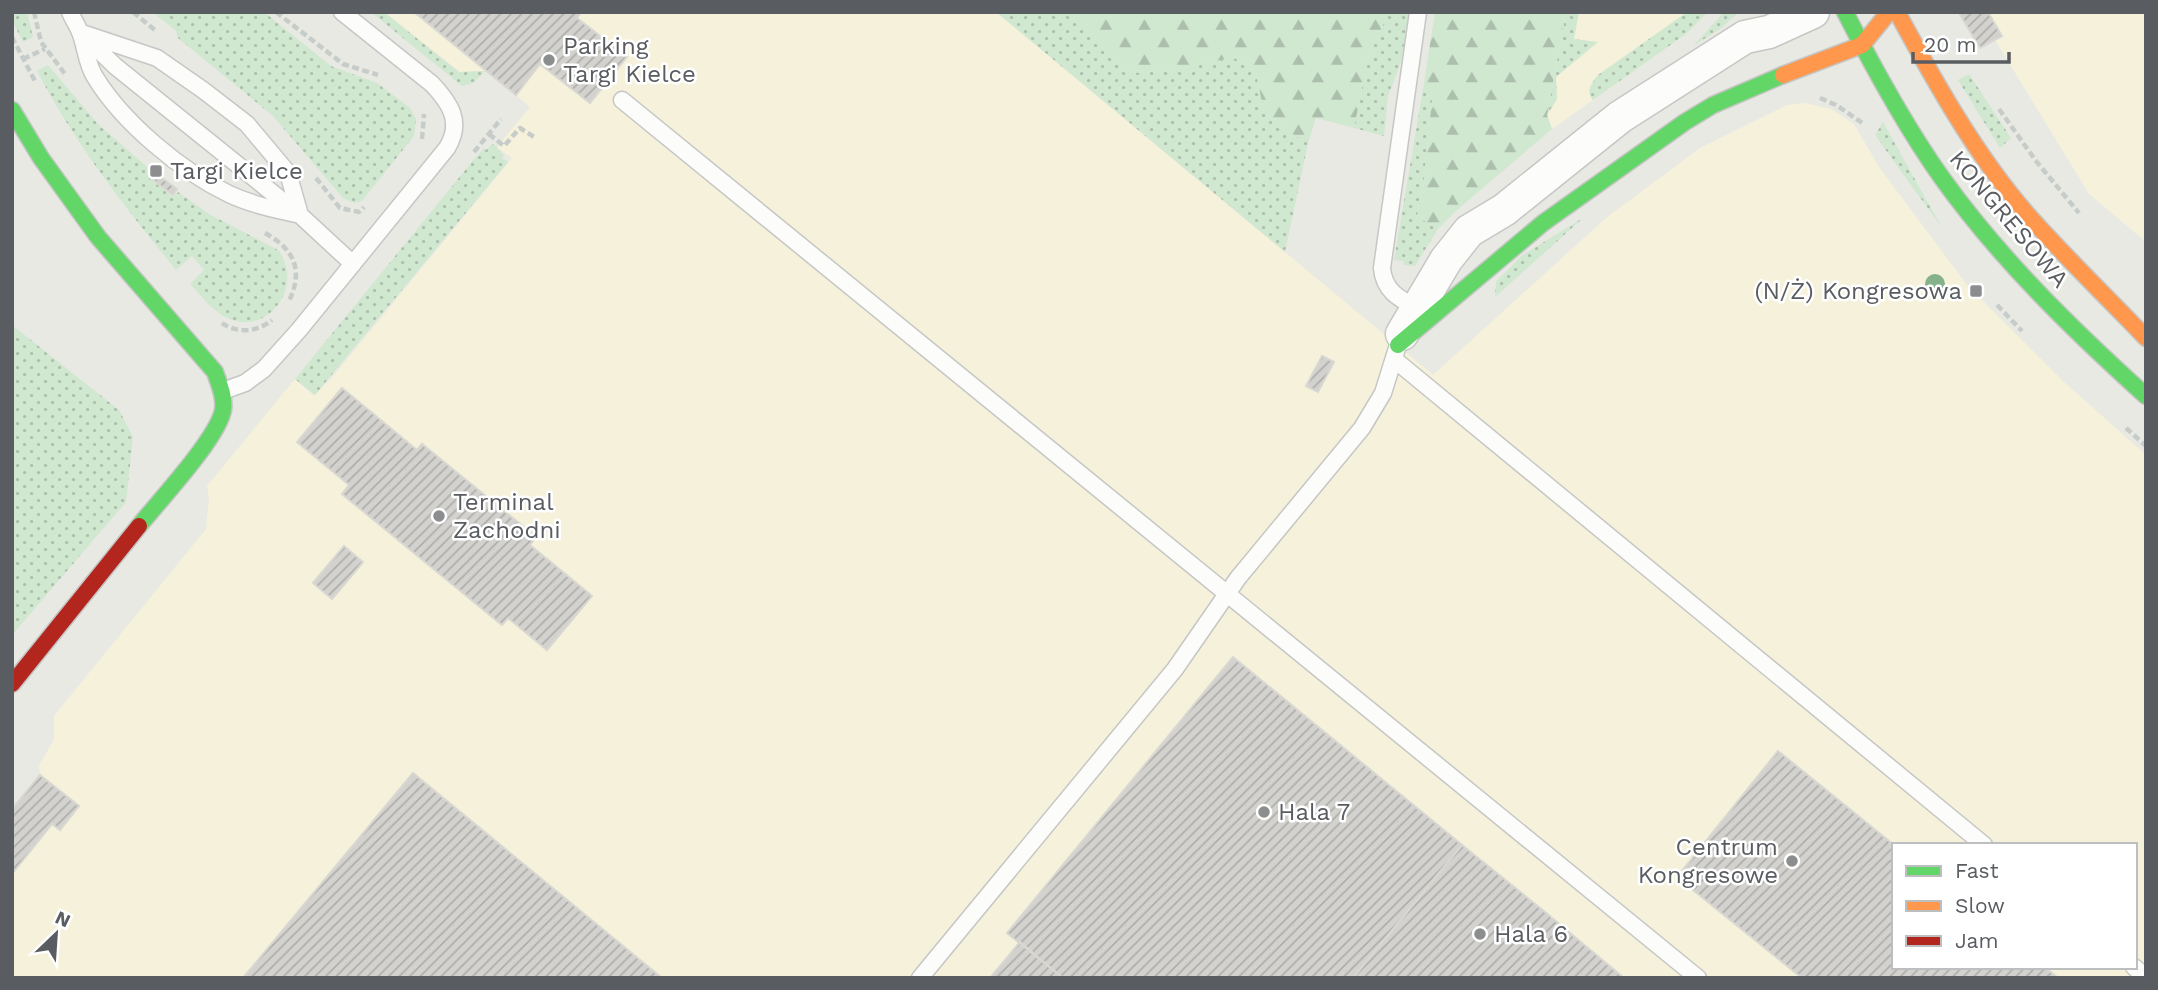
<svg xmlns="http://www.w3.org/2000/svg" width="2158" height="990" font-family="'Work Sans',sans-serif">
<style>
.commercial{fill:#f5f1da;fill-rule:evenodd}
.grass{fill:url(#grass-dots)}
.forest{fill:url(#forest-firs)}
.building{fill:url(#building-hatch);stroke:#d8d7d2;stroke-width:2}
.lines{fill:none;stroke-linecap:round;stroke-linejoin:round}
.lane-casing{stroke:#c6c7c5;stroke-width:19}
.street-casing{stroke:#c6c7c5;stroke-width:35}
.fast-casing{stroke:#c4c5c4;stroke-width:19}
.slow-casing{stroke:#c4c5c4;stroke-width:19}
.jam-casing{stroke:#c4c5c4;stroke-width:19}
.path{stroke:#c6ccc9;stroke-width:4.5;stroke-dasharray:7 3.5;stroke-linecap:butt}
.lane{stroke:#fcfcfb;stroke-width:16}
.street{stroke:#fcfcfb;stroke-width:32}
.fast{stroke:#63d668;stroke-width:16}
.slow{stroke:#ff974d;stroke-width:16}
.jam{stroke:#b3261e;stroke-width:16}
.tree{fill:#85b289}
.poi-dot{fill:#8b8d8e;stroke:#fff;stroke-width:2.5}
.labels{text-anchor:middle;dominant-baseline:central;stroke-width:5;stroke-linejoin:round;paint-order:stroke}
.poi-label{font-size:24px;fill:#595c61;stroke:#fff;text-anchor:start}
.street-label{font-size:24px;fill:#595c61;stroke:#fff}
</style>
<defs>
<pattern id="grass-dots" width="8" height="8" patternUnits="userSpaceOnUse" patternTransform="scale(1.75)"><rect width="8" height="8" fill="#d0e7d0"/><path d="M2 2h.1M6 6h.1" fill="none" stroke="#acbeac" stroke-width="1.8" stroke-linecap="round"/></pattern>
<pattern id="forest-firs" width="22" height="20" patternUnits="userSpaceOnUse" patternTransform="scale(1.75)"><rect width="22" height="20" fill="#d0e7d0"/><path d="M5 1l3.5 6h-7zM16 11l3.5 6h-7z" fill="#acbeac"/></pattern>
<pattern id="building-hatch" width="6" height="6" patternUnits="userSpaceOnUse" patternTransform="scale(1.75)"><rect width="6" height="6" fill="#d3d2ce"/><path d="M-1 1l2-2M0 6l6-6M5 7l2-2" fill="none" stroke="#aeaeab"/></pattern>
</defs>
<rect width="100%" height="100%" fill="#e9e9e3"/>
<!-- commercial -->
<path class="commercial" d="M384,12h612l437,363 173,-157 94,-70 87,-43 18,-2 26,6 23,15 25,43 88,118 96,96 83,74v523h-2134v-169l28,-34 -1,-9 15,-27v-23l152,-187 3,-31 -2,-12 88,-107 19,17 20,-21 178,-217 -15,-11 33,-40 -43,-36 -27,1zM1894,845h241v122h-241z
M1566,12h142l-22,22 -134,95 -5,-14z
M1978,12h168v230l-57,-48z"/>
<!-- grass -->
<path class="grass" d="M12,12h15l6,25 -10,5 -11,-22z
M153,12h111l67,54 46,17 33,25 6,11 -2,17 -52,65 -8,2 -11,-5 -70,-82 -95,-78 -2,-7z
M371,12h13l75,60 26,-1 -12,12 -11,3z
M996,12h73l63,61 55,-5 46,-11 23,15 8,41 25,19 19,11 -23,109z
M1389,12h21l-9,50 -13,34 -4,40 -30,-8 14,-70z
M1566,12h13l-5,27 24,3 -42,35 1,22 -10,16z
M1687,12h21l-22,22 -93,66c-8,-9 -1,-17 5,-25z
M1724,12h15l-19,17 -27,17z
M48,65l50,59 56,49 -4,6 23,18 5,-5 31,22 69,36c26,34 -7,83 -46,70 -17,-6 -30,-23 -42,-36l14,-14 -12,-14 -16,14c-51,-63 -101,-126 -139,-199z
M1969,74l42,64 -11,10 -42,-68z
M1424,83l8,17 -9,89 -6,27 21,13 -23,37 -12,-1 1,-4 -10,-1z
M1883,122l59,106 -67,-93z
M492,144l5,2 1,4 6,5 -2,3 6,4 -193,233 -20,-16 180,-221 9,-10 2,2z
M1583,218l-88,79 1,-15 25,-26z
M12,325l107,85 14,27 -7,65 -114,133z"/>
<!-- forest -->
<path class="forest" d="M1069,12h320l-21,46 -14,70 -38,-10 -8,25 -19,-11 -25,-19 -8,-41 -23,-15 -46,11 -55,5z
M1435,12h131l-19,103 5,14 -95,81 -19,19 -21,-12 6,-28 9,-89 -8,-17z"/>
<!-- building -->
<path class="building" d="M414,12h167l-4,6 50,39 -37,46 -50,-39 -24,31z
M1988,12l14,24 -22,12 -21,-35z
M158,175l19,14 -4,6 -20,-15z
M1322,356l12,6 -16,30 -12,-6z
M342,388l75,62 5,-6 114,93 -6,8 62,51 -45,54 -39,-32 -6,7 -160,-131 7,-9 -52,-43z
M344,546l19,16 -31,37 -19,-16z
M1233,657l229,188 -109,133h-290l-56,-45z
M1778,751l116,94v122h151l13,11h-256l-125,-101z
M413,773l249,205h-419z
M40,775l39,31 -19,24 -8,-6 -40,50v-65z
M1462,845l77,62 85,71h-271z
M1020,942l43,36h-73z"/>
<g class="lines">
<defs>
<path id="lane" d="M70,12c3,7 7,13 10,20 6,15 6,31 15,45 28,46 86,94 134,117 21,10 44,15 67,20
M1418,12l-36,256c2,25 20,32 40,43
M80,32l35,34 185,149 53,49
M82,33l75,25 46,32 44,34 41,49 12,42
M622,100l1076,878
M1395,360l589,485
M223,391l22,-8 19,-14 35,-39 148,-182c16,-26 3,-45 -15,-64l-90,-72
M2134,967l12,10
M920,978l255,-309 63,-91 124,-150 21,-35 15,-48"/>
<path id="street" d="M1402,334l44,-74 23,-29 35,-21 116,-93 125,-80 24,-5 44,-20"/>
<path id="fast" d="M1845,12c29,57 60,114 97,166 58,81 130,151 204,218
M12,110l29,48 57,79 117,135c4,12 10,25 8,38 -5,28 -64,91 -84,116
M1398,345l145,-122 142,-101 28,-17 70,-30"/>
<path id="slow" d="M1897,12c38,70 78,142 130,202 38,43 80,83 119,124
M1783,75l79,-30 27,-33"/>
<path id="jam" d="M12,684l127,-158"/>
</defs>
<!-- lane casing -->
<use href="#lane" class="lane-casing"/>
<!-- street casing -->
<use href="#street" class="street-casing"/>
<!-- fast casing -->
<use href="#fast" class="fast-casing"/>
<!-- slow casing -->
<use href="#slow" class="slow-casing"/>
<!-- jam casing -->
<use href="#jam" class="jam-casing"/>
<!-- path -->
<path class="path" d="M34,12l7,30 24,32
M133,12l23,19
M276,12l67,52 35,11
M12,37l24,46
M23,59l22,-10
M1820,98l16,7 28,19
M1999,109l37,52 43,52
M489,134l15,12 16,-18 14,9
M422,139l2,-25
M474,152l27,-33
M316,178l24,30 19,4 5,-5
M265,233c29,16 39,37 24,68
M1997,305l25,26
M222,323c15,11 36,9 50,-3
M2126,428l20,18"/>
<!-- lane -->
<use href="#lane" class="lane"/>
<!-- street -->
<use href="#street" class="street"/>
<!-- fast -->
<use href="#fast" class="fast"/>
<!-- slow -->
<use href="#slow" class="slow"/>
<!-- jam -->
<use href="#jam" class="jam"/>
</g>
<!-- trees -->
<circle class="tree" cx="1935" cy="284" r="10"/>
<!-- markers -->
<g class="poi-dot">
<circle cx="549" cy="60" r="7"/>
<rect x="149" y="164" width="14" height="14" rx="3.5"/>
<rect x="1969" y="284" width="14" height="14" rx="3.5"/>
<circle cx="439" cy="516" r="7"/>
<circle cx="1264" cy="812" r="7"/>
<circle cx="1792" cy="861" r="7"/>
<circle cx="1480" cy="934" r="7"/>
</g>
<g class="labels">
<!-- poi labels -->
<g class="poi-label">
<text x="563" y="46">Parking<tspan x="563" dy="28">Targi Kielce</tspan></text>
<text x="170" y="171">Targi Kielce</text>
<text x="1962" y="291" text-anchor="end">(N/Ż) Kongresowa</text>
<text x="453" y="502">Terminal<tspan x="453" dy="28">Zachodni</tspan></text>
<text x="1278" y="812">Hala 7</text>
<text x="1778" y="847" text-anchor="end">Centrum<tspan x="1778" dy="28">Kongresowe</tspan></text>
<text x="1494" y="934">Hala 6</text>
</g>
<!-- street labels -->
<g class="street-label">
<text transform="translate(2009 219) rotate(50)">KONGRESOWA</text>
</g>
</g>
<!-- border -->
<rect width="2158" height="990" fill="none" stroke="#595c61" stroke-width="28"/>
<!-- legend -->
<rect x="1892" y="843" width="245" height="126" fill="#ffffff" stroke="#bdbec0" stroke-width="2"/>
<rect x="1906" y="866" width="35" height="10" fill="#63d668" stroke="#bdbec0" stroke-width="2"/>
<text x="1955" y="878" font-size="21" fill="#595c61">Fast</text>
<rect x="1906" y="901" width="35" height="10" fill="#ff974d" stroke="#bdbec0" stroke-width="2"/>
<text x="1955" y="913" font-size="21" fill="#595c61">Slow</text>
<rect x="1906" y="936" width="35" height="10" fill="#b3261e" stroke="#bdbec0" stroke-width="2"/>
<text x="1955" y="948" font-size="21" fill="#595c61">Jam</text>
<!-- north arrow -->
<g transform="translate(56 934) rotate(25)" stroke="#ffffff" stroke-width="5" paint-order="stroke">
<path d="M0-5L12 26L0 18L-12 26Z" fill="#595c61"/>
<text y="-10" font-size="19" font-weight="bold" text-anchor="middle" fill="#595c61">N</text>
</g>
<!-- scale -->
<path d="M1913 52v10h96v-10" fill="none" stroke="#595c61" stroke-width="3.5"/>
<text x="1924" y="52" font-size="21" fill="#595c61" stroke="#ffffff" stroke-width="5" paint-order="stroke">20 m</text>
</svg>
